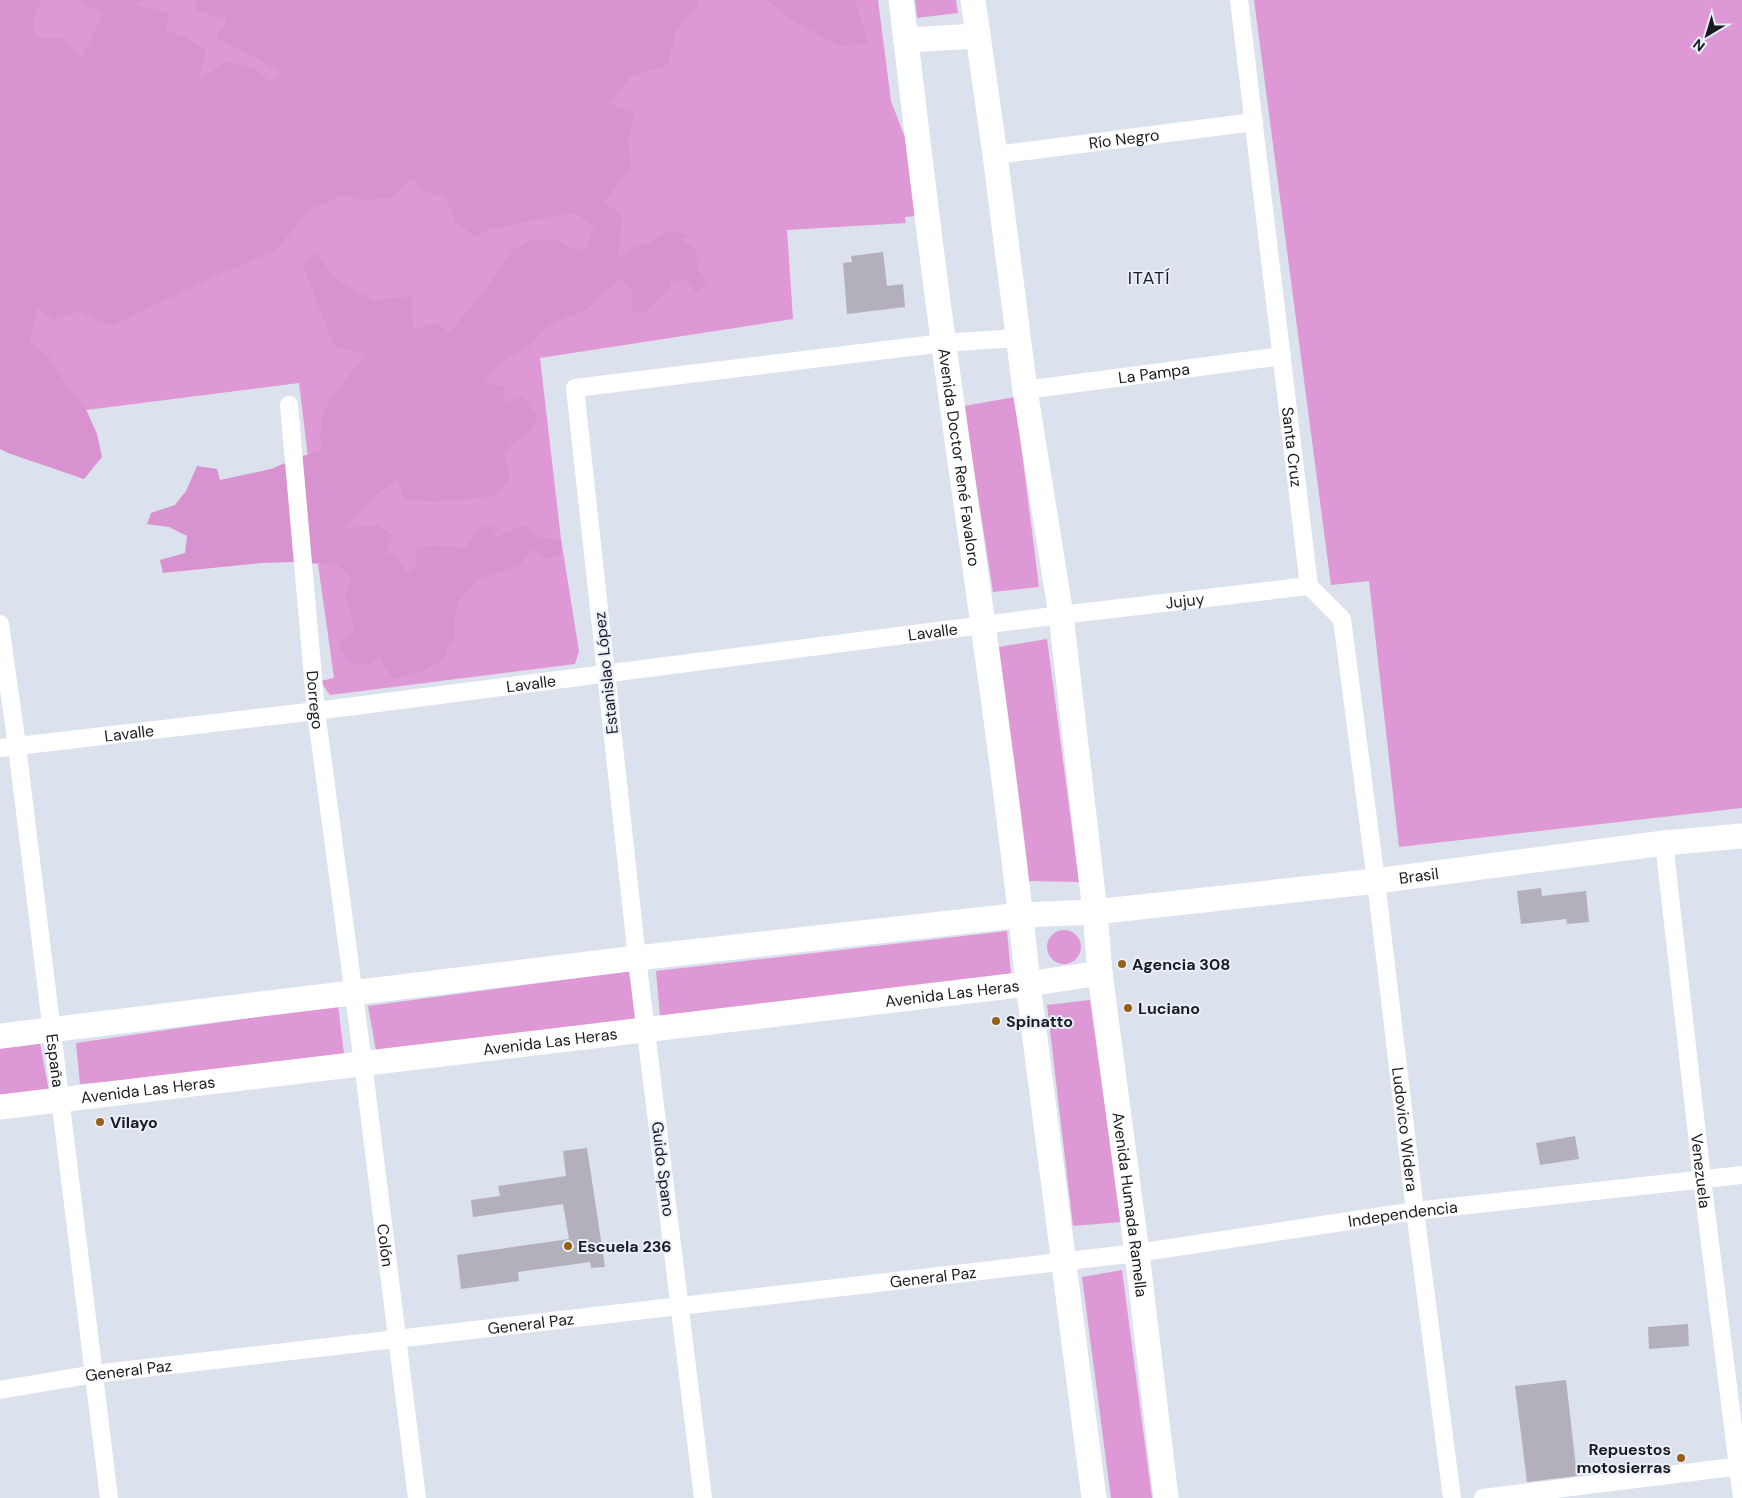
<svg xmlns="http://www.w3.org/2000/svg" width="1742" height="1498" font-family="'DM Sans',sans-serif">
<style>
.green{fill:#de98d5}
.forest{fill:#d892cf}
.building{fill:#b3b0bc}
.lines{fill:none;stroke-linecap:round;stroke-linejoin:round}
.street{stroke:#fff;stroke-width:18}
.secondary{stroke:#fff;stroke-width:25}
.poi-dot{fill:#966018;stroke:#e9eefb;stroke-width:2}
.labels{text-anchor:middle;dominant-baseline:central;stroke-width:4;stroke-linejoin:round;paint-order:stroke}
.street-label{font-size:16px;fill:#191b1f;stroke:#e9eefb}
.poi-label{font-size:16px;font-weight:bold;fill:#191b1f;stroke:#e9eefb;text-anchor:start}
.neighbourhood-label{font-size:18px;letter-spacing:1px;fill:#191b1f;stroke:#e9eefb}
</style>
<rect width="100%" height="100%" fill="#dce1ee"/>
<!-- green -->
<path class="green" d="M0,0h878l13,101 18,47 7,68 -11,1 1,6 -119,7 6,89 -253,39 21,181 18,112 -4,13 -245,31 -10,-14 14,-3 -16,-114h3l-22,-181 -299,38z
M915,0h41l2,13 -41,5z
M1254,0h488v808l-343,39 -30,-266 -38,4z
M1015,397l24,190 -46,5 -29,-186z
M1047,639l32,243 -52,-1 -28,-234z
M1047 947a17 17 0 1 1 34 0a17 17 0 1 1-34 0Z
M1007,931l4,43 -351,42 -4,-45z
M629,971l6,49 -259,31 -8,-45z
M1090,1000l31,222 -48,4 -26,-221z
M338,1005l6,49 -1,11 -263,19 -4,-41z
M40,1043l9,48 -49,6v-48z
M1122,1270l30,228h-41l-29,-221z"/>
<!-- forest -->
<path class="forest" d="M0,0h41l-8,22 3,15 29,2 17,19 21,-44 -24,-14h62l-4,5 32,7 -3,19 19,6 21,13 -8,31 28,-19 28,5 16,15 12,-9 -38,-22 -28,-12 12,-20 -33,-8 2,-11h502l-1,7 -22,23 -8,35 -37,11 -21,27 24,9 -6,30 3,26 -27,34 18,14 -3,41 16,-11 15,-3 18,-11 19,2 -4,8 12,7 3,20 10,14 -12,10 -9,-14 -17,3 -3,11 -11,7 -9,12 -14,-1 -2,-8 2,-11 -12,-14 -35,32 -20,7 -20,10 -18,21 -18,8 -19,16 -6,12 19,2 -1,18 19,-8 16,21 -8,14 -17,12 -9,10 6,25 -15,18 -62,6 -29,-4 -7,-18 -25,18 -7,10 -23,20 36,-3 15,11 -7,17 11,3 10,17 10,-6 -2,-19 19,-2 32,1 14,-20h18l-6,11 33,-13 15,13 21,1v14l-14,6 -15,-10 -13,17 -24,7 -19,8 -17,20 -4,17v17l-13,25 -18,10 -31,9 -14,-22 -9,8 -19,-2 -11,-14 2,-11 13,-7 -10,-35 7,-18 -15,-13 -44,-3 -32,1 -98,10 -3,-13 25,-7 2,-17 -18,-9 -22,-3 4,-11 24,-8 11,-14 11,-25 20,3 3,11 51,-11 31,-13 20,-5c-2,-12 -2,-29 2,-39 10,-21 28,-40 42,-58l-32,-8 -32,-83 13,-10 22,27 37,21 38,-5 1,33 25,-6 11,10 37,-44 27,-39 17,-9 24,-2 19,10h13l8,-21 -18,-15 -34,5 -57,13 -10,5 -19,-13 -10,-25 -21,-7 -14,-12 -21,19 -31,2 -15,-5 -35,14 -12,17 -23,25 -65,28 -98,47 -33,-15 -24,9 -17,-12 -7,33 20,17 12,21 23,28 12,27 5,23 -18,22 -76,-26 -8,-4z
M767,0h88l13,43 -27,3 -46,-24z"/>
<!-- building -->
<path class="building" d="M883,252l4,34 16,-2 2,23 -58,7 -4,-51 9,-1 -1,-6z
M1541,888l1,8 44,-5 3,31 -22,2 -1,-5 -45,5 -4,-33z
M1575,1136l4,23 -39,6 -4,-22z
M587,1148l18,119 -14,1 -1,-6 -72,10 1,9 -58,8 -4,-34 112,-16 -6,-35 -90,13 -2,-17 29,-4 -2,-10 68,-10 -3,-25z
M1688,1324l1,22 -40,3 -1,-22z
M1566,1380l11,96 -50,6 -12,-96z"/>
<g class="lines">
<!-- street -->
<g class="street">
<path id="s1" d="M1239,0l70,586 33,33 34,262 39,330 37,287"/>
<path id="s2" d="M995,155l259,-33"/>
<path id="s3" d="M1025,390l257,-34"/>
<path id="s4" d="M289,405l27,306 47,352 54,435"/>
<path id="s5" d="M0,624l17,122 92,752"/>
<path id="s6" d="M0,748l316,-37 745,-96 248,-29"/>
<path id="s7" d="M1664,843l38,336 40,319"/>
<path id="s8" d="M0,1390l94,-16 1043,-121 278,-42 327,-36"/>
<path d="M703,1498l-66,-540 -62,-570 368,-45 74,-5"/>
<path d="M1483,1498l259,-32"/>
</g>
<!-- secondary -->
<g class="secondary">
<path id="s9" d="M901,0c14,115 27,231 43,346 29,213 62,425 84,638l66,514"/>
<path id="s10" d="M973,0l22,155 30,235 36,225 34,297 5,61 37,280 29,245"/>
<path d="M906,40l72,-4"/>
<path id="s11" d="M0,1036l637,-78 384,-43 74,-3 281,-31 288,-38 78,-7"/>
<path id="s12" d="M0,1107l1028,-123 72,-11"/>
</g>
</g>
<!-- markers -->
<g class="poi-dot">
<circle cx="1122" cy="964" r="5"/>
<circle cx="1128" cy="1008" r="5"/>
<circle cx="996" cy="1021" r="5"/>
<circle cx="100" cy="1122" r="5"/>
<circle cx="568" cy="1246" r="5"/>
<circle cx="1681" cy="1458" r="5"/>
</g>
<g class="labels">
<!-- street labels -->
<g class="street-label">
<text stroke="none"><textPath href="#s2" startOffset="130">Río Negro</textPath></text>
<text stroke="none"><textPath href="#s3" startOffset="130">La Pampa</textPath></text>
<text stroke="none"><textPath href="#s1" startOffset="450">Santa Cruz</textPath></text>
<text stroke="none"><textPath href="#s9" startOffset="461">Avenida Doctor René Favaloro</textPath></text>
<text stroke="none"><textPath href="#s6" startOffset="1194">Jujuy</textPath></text>
<text stroke="none"><textPath href="#s6" startOffset="940">Lavalle</textPath></text>
<text transform="translate(606 673) rotate(-96)">Estanislao López</text>
<text stroke="none"><textPath href="#s6" startOffset="535">Lavalle</textPath></text>
<text stroke="none"><textPath href="#s4" startOffset="296">Dorrego</textPath></text>
<text stroke="none"><textPath href="#s6" startOffset="130">Lavalle</textPath></text>
<text stroke="none"><textPath href="#s11" startOffset="1428">Brasil</textPath></text>
<text stroke="none"><textPath href="#s12" startOffset="959">Avenida Las Heras</textPath></text>
<text stroke="none"><textPath href="#s12" startOffset="554">Avenida Las Heras</textPath></text>
<text stroke="none"><textPath href="#s5" startOffset="440">España</textPath></text>
<text stroke="none"><textPath href="#s12" startOffset="149">Avenida Las Heras</textPath></text>
<text stroke="none"><textPath href="#s1" startOffset="1151">Ludovico Widera</textPath></text>
<text transform="translate(663 1169) rotate(83)">Guido Spano</text>
<text stroke="none"><textPath href="#s7" startOffset="330">Venezuela</textPath></text>
<text stroke="none"><textPath href="#s10" startOffset="1215">Avenida Humada Ramella</textPath></text>
<text stroke="none"><textPath href="#s8" startOffset="1414">Independencia</textPath></text>
<text stroke="none"><textPath href="#s4" startOffset="846">Colón</textPath></text>
<text stroke="none"><textPath href="#s8" startOffset="940">General Paz</textPath></text>
<text stroke="none"><textPath href="#s8" startOffset="535">General Paz</textPath></text>
<text stroke="none"><textPath href="#s8" startOffset="130">General Paz</textPath></text>
</g>
<!-- poi labels -->
<g class="poi-label">
<text x="1132" y="964">Agencia 308</text>
<text x="1138" y="1008">Luciano</text>
<text x="1006" y="1021">Spinatto</text>
<text x="110" y="1122">Vilayo</text>
<text x="578" y="1246">Escuela 236</text>
<text x="1671" y="1449" text-anchor="end">Repuestos<tspan x="1671" dy="18">motosierras</tspan></text>
</g>
<!-- neighbourhood labels -->
<g class="neighbourhood-label">
<text x="1149" y="278">ITATÍ</text>
</g>
</g>
<!-- north arrow -->
<g transform="translate(1707 35) rotate(218)" stroke="#e9eefb" stroke-width="4" paint-order="stroke">
<path d="M0-4L9 19L0 12L-9 19Z" fill="#191b1f"/>
<text y="-8" font-size="14" font-weight="bold" text-anchor="middle" fill="#191b1f">N</text>
</g>
</svg>
